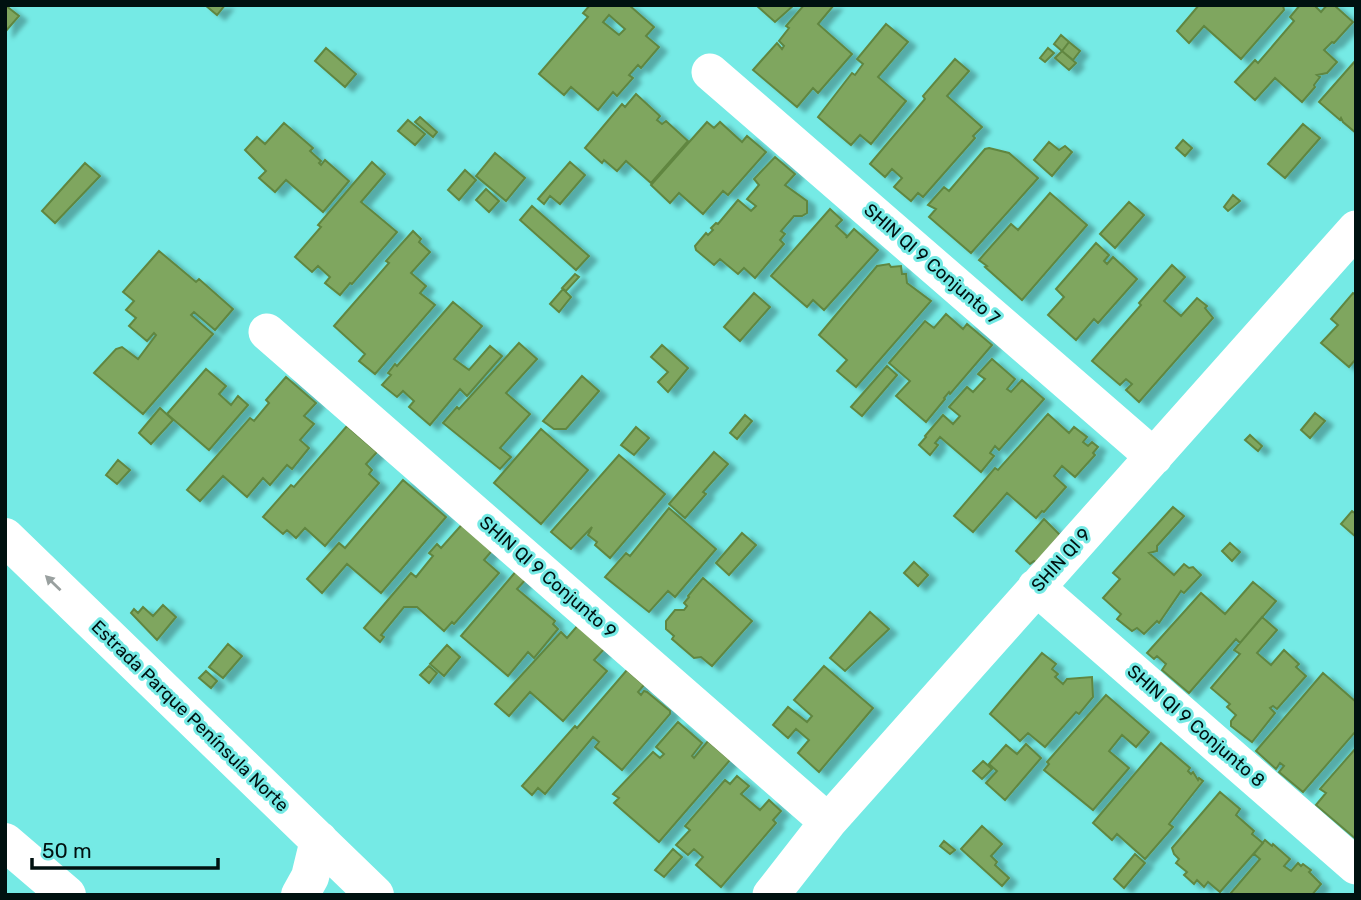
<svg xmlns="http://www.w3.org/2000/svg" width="1361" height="900" font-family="Rubik,sans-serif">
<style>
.building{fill:#7fa65f;stroke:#618640;stroke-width:2;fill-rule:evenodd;filter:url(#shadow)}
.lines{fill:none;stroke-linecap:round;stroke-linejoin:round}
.minor{stroke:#fff;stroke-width:37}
.major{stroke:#fff;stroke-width:38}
.oneway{fill:#99a09f}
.labels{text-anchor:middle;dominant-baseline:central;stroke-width:6;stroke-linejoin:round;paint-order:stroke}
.street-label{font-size:18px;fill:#001110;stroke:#75eae5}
</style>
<defs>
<filter id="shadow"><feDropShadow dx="8" dy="4.5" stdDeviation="2" flood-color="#0004"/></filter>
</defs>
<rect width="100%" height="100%" fill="#75eae5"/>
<!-- building -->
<path class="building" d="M5,5l14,11 -14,16z
M205,5h20l-8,10z
M590,5h39l25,22 -8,9 13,11 -18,21 -3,-3 -9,10 4,3 -16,18 -4,-4 -15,18 -27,-23 -7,8 -25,-21 49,-57 -5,-4zM609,15l16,14 -6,6 -16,-13z
M756,5h38l-19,17z
M804,5h30l-16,19 34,30 -34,39 -5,-5 -16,19 -44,-37 24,-27 5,6 2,-3 -5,-5 10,-13 -3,-2z
M1199,5h84l1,5 -43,49 -37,-33 -15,17 -12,-12z
M1300,5h14l7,7 6,-7h7l19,17 -19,21 -2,-1 -8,8 13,12 -10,11 -10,2 3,2 -6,8 1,2 -13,15 -27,-24 -20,22 -20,-18 20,-22 3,3 36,-42 -4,-4z
M886,24l22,18 -30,35 28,24 -35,43 -11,-9 -9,10 -33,-28 34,-44 3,2 8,-11 -6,-5z
M1061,35l8,7 -7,9 -8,-7z
M1069,42l11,9 -7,9 -11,-9z
M326,48l30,26 -11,13 -30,-26z
M1048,48l6,5 -9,9 -5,-4z
M1062,51l14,12 -7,7 -14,-12z
M955,59l14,12 -22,25 35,31 -9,9 2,2 -52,59 -5,-4 -7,8 -17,-14 8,-9 -10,-9 -7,8 -15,-13 55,-65 -2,-3z
M1356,60v73l-13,-11 -2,-4 -1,2 -21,-18z
M636,94l24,22 -3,4 5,4 4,-3 22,20 -37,42 -25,-22 -9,10 -13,-11 -2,3 -17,-15 37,-44 3,3z
M420,117l17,15 -4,5 -18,-15z
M408,120l17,14 -10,11 -17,-14z
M707,122l7,6 6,-6 22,20 5,-6 19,16 -38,43 -5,-4 -20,23 -24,-21 -9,10 -19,-18z
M284,123l29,25 -3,3 11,10 -2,2 2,2 4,-5 24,21 -26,31 -37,-32 -11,12 -16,-14 7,-7 -21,-21 12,-13 8,7z
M1303,124l17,14 -35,40 -17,-14z
M1183,140l9,8 -7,8 -9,-8z
M1049,142l10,8 6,-4 7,6 -20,24 -18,-16z
M989,148l20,5 29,25 -67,75 -42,-36 7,-8 -8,-4 16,-18 5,4 36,-42z
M495,153l30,25 -19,23 -30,-25z
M775,157l20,17 -10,11 22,16v12l-5,3h-8l-13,15 4,3 -5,6 4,4 -29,34 -11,-10 -6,6 -18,-15 -6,6 -18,-15 -1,-4 11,-13 2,2 5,-5 -2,-2 5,-5 2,1 20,-24 13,11 5,-5 -9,-7 12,-14 -5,-6z
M372,162l13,12 -24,28 36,30 -45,52 -2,-1 -10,12 -15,-12 5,-6 -12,-11 -6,6 -17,-15 26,-30 -3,-2z
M570,162l15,13 -25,29 -10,-8 -6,8 -6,-5z
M85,163l15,13 -45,47 -13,-12z
M465,170l11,10 -17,20 -11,-10z
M486,189l13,12 -10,11 -13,-12z
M1050,193l37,32 -65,75 -37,-33 2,-1 -8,-6 32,-36 7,6z
M1233,195l7,6 -12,10 -4,-4z
M1129,202l15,13 -29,33 -15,-14z
M532,206l57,50 -13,14 -56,-50z
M830,209l12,11 -6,6 11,10 -1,2 8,-9 24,21 -54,60 -11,-10 -6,7 -36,-31z
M413,231l8,8 -2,3 11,10 -19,21 15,13 -6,7 15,12 -60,69 -16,-13 6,-7 -31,-28 55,-63 -3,-2z
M1096,243l13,12 -5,6 3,3 6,-7 24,22 -39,44 -4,-4 -18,21 -28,-25 16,-18 -8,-8z
M159,251l37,31 3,-3 34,30 -18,21 -21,-18 -3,3 22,19 -70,80 -49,-41 22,-24 6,-2 16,12 18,-24 -2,-2 -7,8 -18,-15 7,-8 -10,-8 8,-9 -11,-9z
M889,264l2,3 10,-1 1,8h4l1,9 24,18 -75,86 -19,-16 10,-11 -28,-25 58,-69z
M1172,265l13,12 -21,24 17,15 16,-18 10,8 -2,2 8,10 -74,84 -13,-12 6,-6 -6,-5 -6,6 -28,-24 49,-56 -2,-2z
M575,274l4,3 -13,14 -4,-3z
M563,289l8,8 -12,15 -9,-8z
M754,293l16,14 -30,34 -16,-14z
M1353,293l3,2v64l-7,8 -28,-24 17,-18 -7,-6z
M453,302l29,24 -28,33 15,11 21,-24 12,10 -35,40 -7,-7 -30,36 -21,-18 5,-6 -11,-10 -6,6 -15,-12 9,-10 -3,-2 7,-9 2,2z
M946,314l17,15 4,-5 25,21 -42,49 -1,-2 -5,6 1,1 -19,23 -30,-26 14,-15 -21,-18 36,-42 9,7z
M519,343l18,16 -31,34 24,21 -30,34 11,9 -11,12 -57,-46 14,-16 2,2z
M662,345l26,23 -20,24 -10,-10 10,-10 -17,-15z
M992,359l23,20 -8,10 4,3 11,-12 22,19 -45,51 -4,-4 -5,7 4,3 -13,16 -41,-35 -5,6 3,2 -8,10 -11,-10 7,-8 -1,-1 18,-21 10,9 7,-8 -11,-9 18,-20 6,5 12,-13 -7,-5z
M887,366l10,9 -35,41 -11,-9z
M206,369l20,17 -7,8 12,11 7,-9 10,9 -39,45 -42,-36z
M582,376l17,15 -33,38h-12l-11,-8z
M286,377l30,26 -12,13 10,8 -14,16 9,8 -17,21 -5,-4 -17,20 -7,-7 -16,19 -24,-21 -23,25 -13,-11 63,-72 4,3 15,-18 -3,-3z
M160,408l13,12 -22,24 -12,-11z
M1315,413l10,8 -15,17 -9,-8z
M1048,414l21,19 5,-6 13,10 -4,5 5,4 4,-4 6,5 -5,6 2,2 -20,22 -13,-11 -8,10 12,11 -22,25 -2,-1 -6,7 -29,-25 -34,39 -19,-16 41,-48 3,2z
M745,415l7,6 -15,18 -7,-6z
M347,426l30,26 -11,12 6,6 -3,4 10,9 -54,63 -20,-18 -9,10 -9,-8 -4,4 -20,-17 28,-32 3,2z
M636,427l13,11 -15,17 -13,-10z
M541,429l47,41 -47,54 -47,-41z
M1250,435l12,11 -4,5 -13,-11z
M714,452l14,12 -25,28 3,2 -21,24 -16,-14z
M619,455l46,39 -55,64 -15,-13 2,-3 -9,-7 4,-8 -21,22 -20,-17z
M118,460l12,10 -13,14 -11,-9z
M403,480l43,37 -65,76 -34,-29 -25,29 -15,-14 32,-36 6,5z
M1173,507l11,9 -27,30v5l-8,2 25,22 10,-11 5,4 4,-1 8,8 -17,18 -3,-2 -22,32 -2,-2 -13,13 -7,-6 -5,3 -15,-12 4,-5 -18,-16 17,-19 -7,-6z
M669,508l47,41 -41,48 -7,-6 -19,21 -44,-35 21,-24 4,3z
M1352,511l4,3v23l-15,-13z
M1044,519l16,16 -24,28 -2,-2 -4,3 -14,-13z
M466,520l30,26 -12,14 15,13 -45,51 -2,-2 -8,9 -27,-24h-13l-23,28 3,2 -4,5 -16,-14 47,-55 5,4 17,-21 -4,-3 8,-9 4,4z
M742,533l14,12 -27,30 -13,-12z
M1230,543l10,9 -8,9 -10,-10z
M914,562l14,13 -10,11 -14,-13z
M518,569l10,8 -11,12 38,32 -2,3 5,5 -24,29 -6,-6 -20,24 -47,-40z
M703,578l49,43 -40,45 -11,-9 -7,1 -22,-19 2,-3 -8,-7v-8l9,-11h9l3,-4 -3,-3 5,-6 -1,-1z
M1253,582l23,19 -36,42 -4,-4 -47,54 -27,-23 4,-6 -9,-8 -3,3 -7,-6 54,-60 24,21z
M163,605l13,12 -19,23 -26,-27 3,-4 4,4 5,-6 10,9z
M870,612l19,17 -44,42 -15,-13z
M1262,617l15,13 -20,23 14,12 13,-15 15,14 -3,3 10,9 -29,33 -4,-3 -3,2 5,5 -23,29 -21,-16v-5l5,-6 -9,-8 3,-3 -19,-16 29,-34 -6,-4z
M579,624l27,23 -12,13 13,11 -44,50 -33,-29 -21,24 -14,-12 66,-72 6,6z
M228,644l14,12 -19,22 -14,-11z
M447,645l13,12 -16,19 -14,-12z
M1042,653l14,11 -4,5 6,5 -3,3 8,7 4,-5 25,-2 1,20 -14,17 -3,-2 -31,35 -17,-14 -8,8 -30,-27z
M429,666l8,7 -8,10 -9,-8z
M824,666l49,42 -54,64 -21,-19 11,-13 -13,-11 -8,9 -15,-13 15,-18 19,15 5,-6 -18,-16z
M627,670l17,15 -6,7 3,3 3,-4 3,1 23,19v3l-48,56 -27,-23 4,-5 -6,-5 -48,57 -7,-6 -6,7 -10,-9 53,-60 2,2z
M206,671l11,10 -6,7 -12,-10z
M1323,673l33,29v29l-53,61 -24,-20 5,-6 -4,-3 -4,6 -20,-18z
M1106,695l43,37 -13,15 -14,-12 -13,16 20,17 -36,42 -49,-40 5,-6 -2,-2z
M678,722l24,21 -10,13 2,2 14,-17 22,19 -71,82 -45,-39 5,-5 -6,-4 40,-42 7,6 4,-4 -8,-7z
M1161,743l29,25 -2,3 3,3 2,-2 5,8 1,-2 4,3 -34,43 4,3 -28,32 -28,-25 -5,6 -19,-17z
M1026,744l15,14 -36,42 -19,-17 11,-12 -8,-7 17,-19 11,9z
M1356,748v91l-40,-34 10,-12 -6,-4z
M983,761l9,8 -10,10 -9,-8z
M737,776l12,10 -8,8 19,16 9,-10 12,11 -8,9 3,3 -55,64 -25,-22 7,-8 -9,-8 -6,6 -12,-10 14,-15 -5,-4 40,-46 5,4z
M1220,792l20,17 -4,6 18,16 -2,3 11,9 -43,49 -12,-10 -4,5 -7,-7 -3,4 -10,-9 3,-3 -11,-9 3,-4 -5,-5 -2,-6z
M982,826l20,18 -11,12 6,6 -2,3 14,13 -7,8 -41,-37z
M1265,840l7,6 1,-2 17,15 -6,7 7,5 7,-8 3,3 2,-2 8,6 -2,2 12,12 -9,11 -82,-1 30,-35 -6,-5z
M944,841l11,9 -5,4 -10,-8z
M673,849l9,8 -18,20 -9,-7z
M1135,854l10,9 -21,25 -10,-9z"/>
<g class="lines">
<!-- minor -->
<path class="minor" d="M710,72l444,385
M267,332l561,490
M1036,587l320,279
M771,895l57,-73 528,-593"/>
<!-- major -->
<path class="major" d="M5,537l370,358
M5,842l62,53
M300,895l10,-18 9,-37"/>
</g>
<!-- one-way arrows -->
<defs><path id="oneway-solid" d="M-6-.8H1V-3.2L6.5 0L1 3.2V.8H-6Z" transform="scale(1.75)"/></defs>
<use class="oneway" href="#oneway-solid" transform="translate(53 583) rotate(-136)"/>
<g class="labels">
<!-- street labels -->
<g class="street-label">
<text transform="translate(932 264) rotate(41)">SHIN QI 9 Conjunto 7</text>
<text transform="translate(1061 560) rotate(-48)">SHIN QI 9</text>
<text transform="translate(548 577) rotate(41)">SHIN QI 9 Conjunto 9</text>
<text transform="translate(190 716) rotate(44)">Estrada Parque Península Norte</text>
<text transform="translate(1196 726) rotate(41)">SHIN QI 9 Conjunto 8</text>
</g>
</g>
<!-- border -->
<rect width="1361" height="900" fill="none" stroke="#001110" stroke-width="14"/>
<!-- scale -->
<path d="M32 858v10h186v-10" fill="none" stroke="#001110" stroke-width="3.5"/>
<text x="42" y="858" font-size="21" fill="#001110" stroke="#75eae5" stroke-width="5" paint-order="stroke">50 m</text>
</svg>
